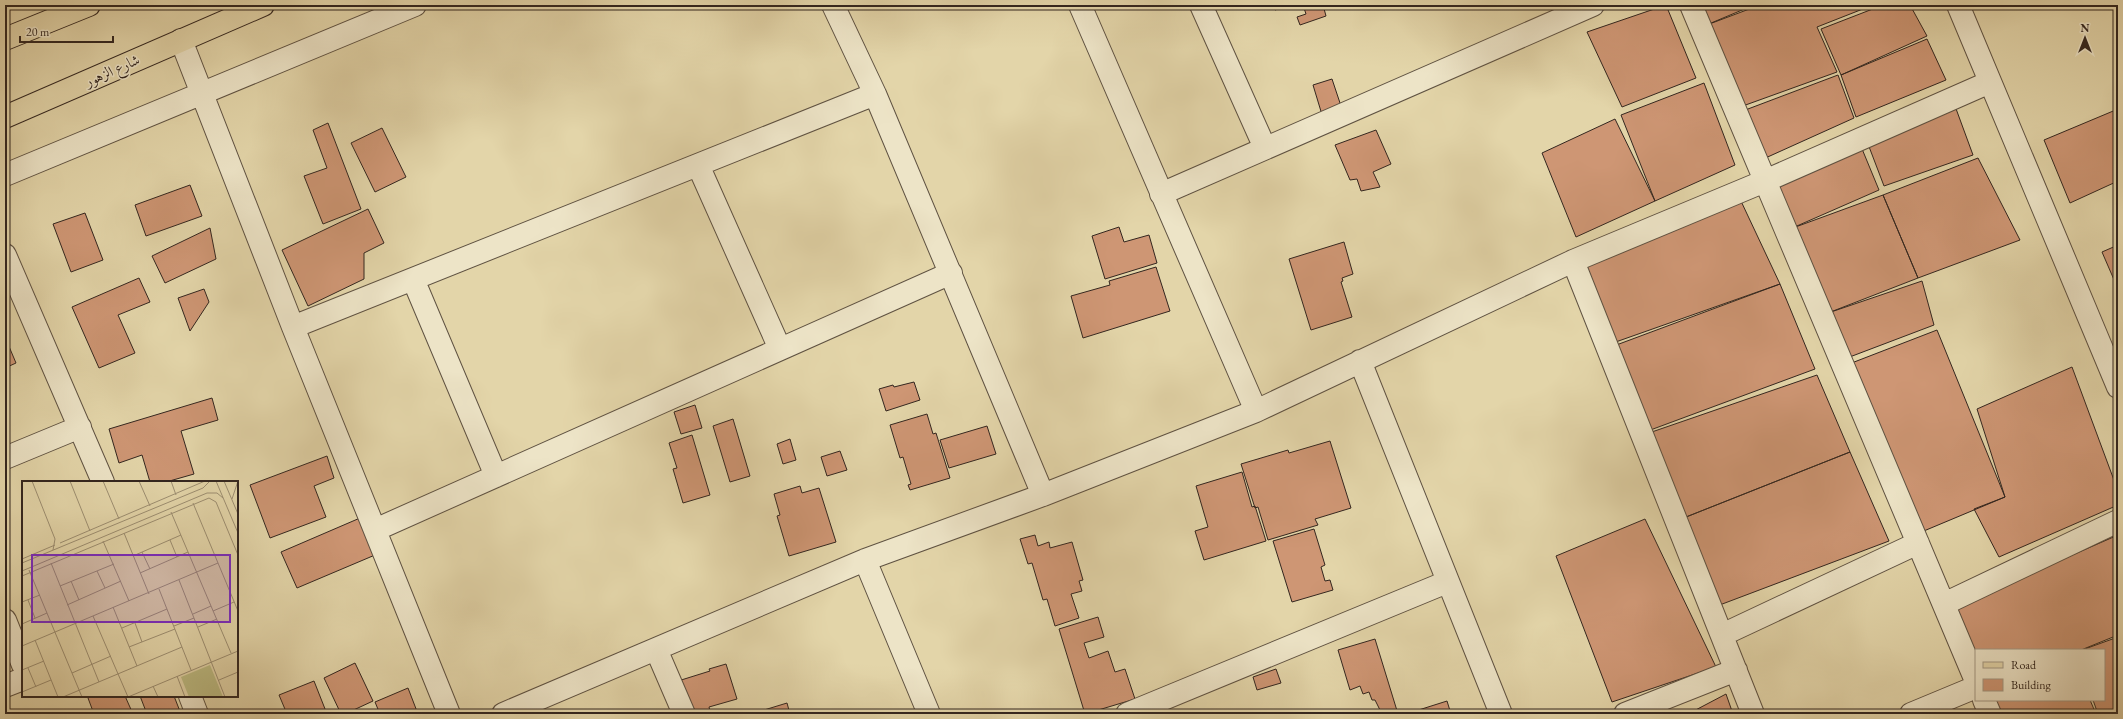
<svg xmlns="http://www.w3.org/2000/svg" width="2123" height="719" font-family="'EB Garamond',Amiri,serif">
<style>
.building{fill:#ce9674;stroke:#33261f}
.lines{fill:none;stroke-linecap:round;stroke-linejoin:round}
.minor-casing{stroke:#5f5242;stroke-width:24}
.major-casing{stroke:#33261f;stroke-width:24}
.minor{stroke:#ede4c7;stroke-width:22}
.major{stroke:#e3d5a9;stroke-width:22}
.labels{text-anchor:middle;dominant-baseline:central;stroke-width:3;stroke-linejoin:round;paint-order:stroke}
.street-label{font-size:15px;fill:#33261f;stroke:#ede4c7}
.inset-road{fill:none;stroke:#9d8f72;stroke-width:1}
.view{fill:#7b2cbf;fill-opacity:0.15;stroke:#7b2cbf;stroke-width:2}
.inset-edge{fill:none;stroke:#33261f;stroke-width:2}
</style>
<rect width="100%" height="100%" fill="#e3d5a9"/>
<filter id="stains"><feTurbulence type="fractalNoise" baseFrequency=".005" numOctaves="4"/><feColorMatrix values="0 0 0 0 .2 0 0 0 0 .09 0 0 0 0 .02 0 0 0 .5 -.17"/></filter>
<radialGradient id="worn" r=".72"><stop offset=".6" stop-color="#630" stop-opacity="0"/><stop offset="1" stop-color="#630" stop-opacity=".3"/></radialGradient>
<!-- building -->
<path class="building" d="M1274,5h17l-16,5z
M1303,5h20l3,11 -26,9 -3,-8 9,-3z
M1666,5l30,73 -74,29 -35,-75z
M1695,5h59l-50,21z
M1760,5h113l-56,22 20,45 -97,35 -36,-81z
M1883,5h27l17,31 -86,39 -20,-46z
M1927,39l19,41 -90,37 -15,-42z
M1838,75l16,43 -93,42 -21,-48z
M1332,79l11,33 -20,6 -10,-33z
M1704,83l31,82 -80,36 -34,-86z
M1955,106l18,49 -89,31 -16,-42z
M2118,109v72l-48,22 -26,-63z
M1615,119l40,82 -79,36 -34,-84z
M328,123l33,86 -38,15 -19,-48 23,-8 -14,-38z
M382,128l24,49 -31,15 -24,-49z
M1376,130l15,34 -18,8 7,15 -19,4 -4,-12 -7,1 -15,-35z
M1860,144l19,46 -89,39 -16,-47z
M1978,158l42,82 -102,38 -35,-83z
M190,185l12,31 -56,20 -11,-31z
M1883,195l35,83 -90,35 -38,-84z
M1740,199l40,85 -170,60 -28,-80z
M368,209l16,34 -20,10v26l-56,27 -26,-56z
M85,213l18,47 -32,12 -18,-48z
M1119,227l5,15 25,-7 8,28 -52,16 -13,-43z
M210,228l6,31 -51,24 -13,-27z
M1344,242l9,32 -11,4 1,3 -2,1 11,35 -41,13 -22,-71z
M2118,245v44l-16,-37z
M1156,267l14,44 -87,27 -12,-42 39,-11 -1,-4z
M139,278l11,24 -32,13 17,38 -36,15 -27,-61z
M1922,281l12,44 -87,33 -19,-45z
M1780,284l35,85 -170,63 -34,-85z
M204,289l5,13 -19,29 -12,-33z
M1937,330l68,167 -86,36 -70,-169z
M5,337l11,26 -11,5z
M2072,367l46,124v14l-119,52 -25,-48 31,-12 -28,-88z
M1817,375l33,77 -169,67 -35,-85z
M914,382l6,18 -34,11 -7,-22 14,-4 1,2z
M212,398l6,22 -37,11 13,43 -28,8h-16l-8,-27 -23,8 -10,-34z
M695,405l7,23 -21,6 -7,-22z
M927,414l6,20 3,-1 14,45 -40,12 -2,-5 3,-1 -8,-27 -3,1 -10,-33z
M733,419l17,57 -20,6 -17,-56z
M987,426l9,28 -47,14 -9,-28z
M692,435l18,60 -27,8 -10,-34 4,-1 -8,-25z
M790,439l6,21 -13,4 -6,-20z
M1330,441l21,67 -36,11 3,6 -50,15 -10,-33 -3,1 -14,-44 47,-14 1,3z
M840,451l7,19 -20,6 -6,-19z
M1850,452l39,89 -172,65 -36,-87z
M327,456l7,22 -20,8 12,31 -56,21 -20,-53z
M1242,472l10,35 3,-1 11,35 -62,19 -9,-29 13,-4 -12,-41z
M800,486l2,7 17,-5 17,54 -47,14 -12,-40 3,-1 -6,-21z
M360,518l15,37 -78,33 -16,-36z
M1645,519l71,148 -104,35 -56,-146z
M1314,529l11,36 -4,2 4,14 5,-1 3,10 -41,12 -19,-61z
M1035,535l3,11 11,-4 1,6 22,-6 11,38 -4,1 3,10 -11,3 8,24 -24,8 -8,-27 -4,1 -11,-37 -4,1 -8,-25z
M2118,535v100l-37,15h-105v20l-25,-62z
M1098,617l6,20 -20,6 5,15 19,-7 7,21 10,-3 10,30 -50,15 -26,-85z
M2118,637v77h-20l-5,-14h11v-50h-22z
M1375,639l23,75h-16l-7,-14h-3l-3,-8 -6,2 -3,-8 -10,4 -12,-40z
M355,663l18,38 -28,13h-4l-17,-36z
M726,664l11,35 -28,8 1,4 -19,3 -13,-33 32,-10 -1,-2z
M1276,669l5,14 -24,7 -4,-13z
M314,681l13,33h-40l-8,-19z
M408,688l10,26h-38l-5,-12z
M1726,694l7,20h-45z
M93,696h32l8,18h-39l-6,-16z
M140,696h34l7,18h-34z
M1994,700h96l6,14h-97z
M1447,701l4,13h-45z
M787,703l3,11h-39z"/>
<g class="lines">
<defs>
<path id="minor" d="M833,5l42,89 168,401
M1080,5l176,406
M1201,5l64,143
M1691,5l285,676
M1958,5l160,382
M181,40l112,287 156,387
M698,165l82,184
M5,175l410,-170
M1161,194l432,-189
M5,255l98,227
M1573,261l180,453
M413,279l83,197
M293,327l582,-233
M1360,361l141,353
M5,458l75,-31
M375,530l576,-257
M865,560l64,154
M1944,604l174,-83
M5,620l18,45
M1722,635l196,-92
M656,649l28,65
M5,686l18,-7
M190,696l7,18
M1984,700l6,14
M503,714l362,-154 178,-65 213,-84 317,-150 192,-80 225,-99
M1127,714l320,-132
M1625,714l111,-44
M1911,714l65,-27"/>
<path id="major" d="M5,39l84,-34
M5,117l258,-112"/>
</defs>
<!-- minor casing -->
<use href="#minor" class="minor-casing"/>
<!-- major casing -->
<use href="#major" class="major-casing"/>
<!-- minor -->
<use href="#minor" class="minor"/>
<!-- major -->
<use href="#major" class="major"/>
</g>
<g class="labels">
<!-- street labels -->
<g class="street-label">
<text transform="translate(112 70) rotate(-24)">شارع الزهور</text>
</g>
</g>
<!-- overview -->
<g transform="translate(22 481)">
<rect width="216" height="216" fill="#e3d5a9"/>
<path d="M188,184l13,32h-34l-8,-20z" fill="#bcbb82"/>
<path class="inset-road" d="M10,0l23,58 -2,11M48,0l20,50M81,0l16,38M117,0l11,25M149,0l5,14M194,0l22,52M202,0l14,33M210,18l6,-18M171,22l45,108M149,31l60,141M102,52l25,61M148,59l7,17M81,60l26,60M38,62l145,-62M120,71l8,17M111,75l48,-21M0,78l33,-14M0,82l181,-75 7,-7M29,82l48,119M7,89l53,127M0,90l185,-78h10l6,5M75,90l8,17M118,92l48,-21M0,95l187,-78 7,4 22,53M157,99l46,117M49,100l8,19M38,105l54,-22M137,108l32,81M6,119l7,18M0,121l18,-7M45,124l54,-24M91,126l24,59M191,130l21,-9M171,133l18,-8M71,135l35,81M113,142l7,19M0,143l25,-11M152,145l20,-8M176,146l19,-8M100,147l45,-19M13,159l23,57M0,165l196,-83M107,166l46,-18M6,187l8,19M0,189l22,-9M50,192l39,-17M155,195l8,21M197,199l19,-8M131,205l5,11M0,211l29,-12M41,216l119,-50M106,216l110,-46"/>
<path class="view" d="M10,74h198v67h-198z"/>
<rect width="216" height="216" class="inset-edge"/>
</g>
<!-- margin -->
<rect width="2123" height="719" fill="none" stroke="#e3d5a9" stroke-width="20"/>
<rect x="6" y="6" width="2111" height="707" fill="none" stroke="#33261f" stroke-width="2"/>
<rect x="10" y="10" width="2103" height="699" fill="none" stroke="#33261f"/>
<!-- legend -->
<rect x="1975" y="649" width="130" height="52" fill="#ede4c7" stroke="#a39884"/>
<rect x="1983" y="662" width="20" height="6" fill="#e3d5a9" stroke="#a39884"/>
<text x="2011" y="669" font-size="12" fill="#33261f">Road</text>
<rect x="1983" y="679" width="20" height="12" fill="#ce9674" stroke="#a39884"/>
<text x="2011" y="689" font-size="12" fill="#33261f">Building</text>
<!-- north arrow -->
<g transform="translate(2085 38)" stroke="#ede4c7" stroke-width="3" paint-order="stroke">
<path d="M0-3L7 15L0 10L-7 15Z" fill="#33261f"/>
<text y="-6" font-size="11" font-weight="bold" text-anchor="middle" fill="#33261f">N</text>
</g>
<!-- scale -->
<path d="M20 36v6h93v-6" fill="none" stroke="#33261f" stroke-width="2"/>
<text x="26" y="36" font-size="12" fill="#33261f" stroke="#ede4c7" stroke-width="3" paint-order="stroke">20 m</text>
<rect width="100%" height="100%" filter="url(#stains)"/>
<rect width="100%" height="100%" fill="url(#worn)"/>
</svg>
